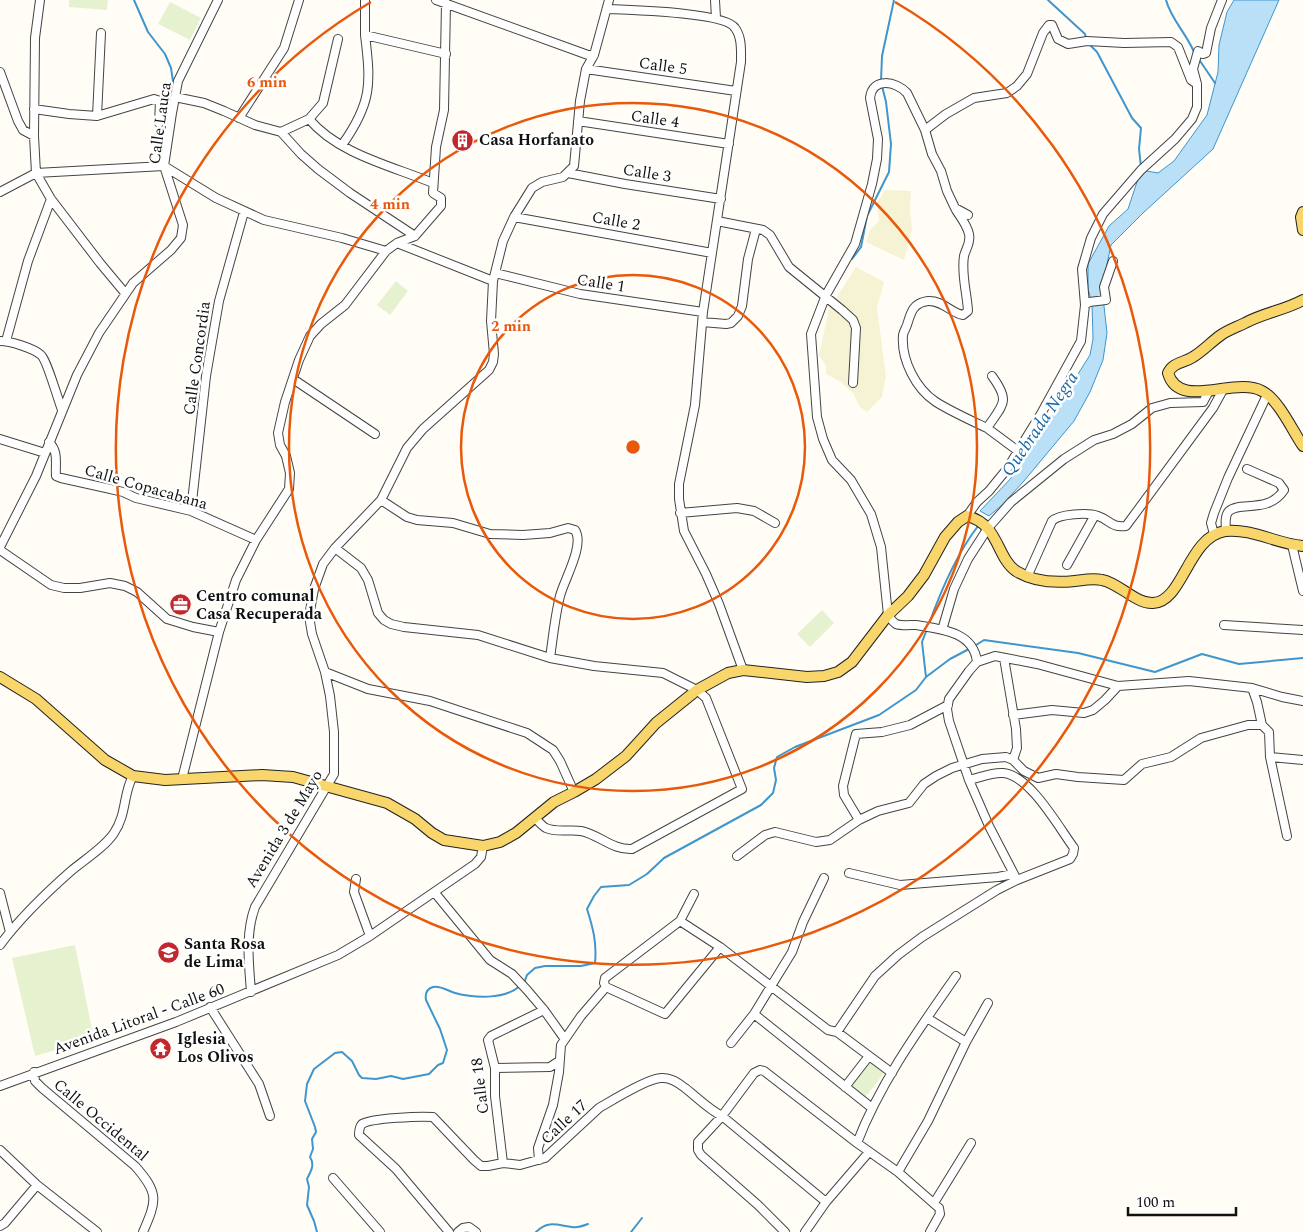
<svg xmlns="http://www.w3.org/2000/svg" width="1303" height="1232" font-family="Spectral,serif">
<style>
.farmland{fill:#f6f3d4}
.pitch{fill:#e6f2cf}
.water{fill:#b9e0f7;stroke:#3f96cf}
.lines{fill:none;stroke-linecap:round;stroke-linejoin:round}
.stream{stroke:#3f96cf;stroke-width:2}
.minor-casing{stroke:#444;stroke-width:10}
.major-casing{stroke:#222;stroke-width:12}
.minor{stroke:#fff;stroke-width:8}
.major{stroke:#f9d66b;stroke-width:10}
.ring{fill:none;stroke:#e8590c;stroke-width:2.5}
.labels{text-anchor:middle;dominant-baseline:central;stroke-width:5;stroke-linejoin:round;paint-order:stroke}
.street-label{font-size:16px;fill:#111;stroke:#fff}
.poi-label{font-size:16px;font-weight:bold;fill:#111;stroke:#fff;text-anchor:start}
.water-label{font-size:18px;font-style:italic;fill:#1768a6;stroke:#fff}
.centre{fill:#e8590c;stroke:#fff;stroke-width:2.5}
.ring-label{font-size:15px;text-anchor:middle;font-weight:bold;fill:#e8590c;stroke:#fff;stroke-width:5;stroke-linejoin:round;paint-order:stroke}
</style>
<rect width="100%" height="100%" fill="#fffdf5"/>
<!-- farmland -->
<path class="farmland" d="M885,190l26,1 -1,17 2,20 -8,32 -38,-18 4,-12 9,-9 -2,-18z
M856,267l28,15 -7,26 9,68 -4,21 -15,15 -8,-6 -6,-13 -12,-11 -15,-8v-8l-7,-11 10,-46z"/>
<!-- pitch -->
<path class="pitch" d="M69,0h39l-1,10 -38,-3z
M170,2l31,16 -11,22 -32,-16z
M396,281l12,10 -18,24 -13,-10z
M822,610l12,13 -24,24 -13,-13z
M75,945l19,94 -59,17 -23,-98z
M868,1061l16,12 -20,26 -16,-12z"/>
<!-- water -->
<path class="water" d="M1234,0h45l-66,149 -70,64 -32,32 -9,43 5,45 -4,27 -13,32 -16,29 -50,60 -22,24 -13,11 -9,-5 34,-36 76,-120 3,-16 -1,-36 -4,-14v-25l21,-38 19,-17 13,-39 17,3 16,-12 33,-46 11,-43 1,-27 8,-33z"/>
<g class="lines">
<!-- stream -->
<path class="stream" d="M134,0l14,32 17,22 6,14 3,20
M1048,0l37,34 1,5
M1166,0c5,19 20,33 28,52
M1090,45l7,7 35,66 9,10 -2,21 2,18
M1198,58l17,25
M881,81l1,-25 12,-56
M852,259l9,-12 6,-31 22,-44 2,-28 -5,-42 -4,-16
M929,624c12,-34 27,-69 49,-98
M973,647l11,-7 94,13 77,19 47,-18 37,10 64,-6
M926,677l-4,-35 5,-13
M524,983l3,-8 8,-7 10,-2h36l14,-3c2,-20 -2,-35 -8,-54l7,-13 7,-9 28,-2 18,-11 17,-16 97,-53 12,-12 3,-13 -2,-12 3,-11 18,-10 84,-32 37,-25 10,-13 24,-18 19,-10
M317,1232l-3,-11 -7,-16 2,-18 -2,-8c4,-8 8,-14 3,-22l3,-8 -1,-10 4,-7 -1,-5 -10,-26 2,-17 7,-15 21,-16 7,-1 10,9 7,14 3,3 14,1 15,-3 12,3 26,-5 9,-9 5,-2 4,-13 -7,-21 -14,-29c-1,-6 0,-11 7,-13 7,-2 15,4 22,6 19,5 49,7 65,-7
M536,1232c12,-12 21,-7 36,-5 6,1 11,-1 16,-3
M631,1232l11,-14"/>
<defs>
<path id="minor" d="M40,0l-5,38 -1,98 2,37 15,26 49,64 25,30
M365,0v35
M436,0l152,55h6
M715,0l1,18
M607,9c22,1 118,3 128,19 7,9 6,23 6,34l-38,250 -8,93 -16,79v15l5,32 22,43 13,30 24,66
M586,69l150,22
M0,72l18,49 5,9 11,6
M175,97l29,6 20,8 31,14 26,7 20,22 17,15 32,24 65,43
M34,109l35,5 28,2 57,-17 6,2 -1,22
M97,116l4,-83
M239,118l45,-70 15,-48
M309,119c29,35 83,47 124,64
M578,121l151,23
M925,130l21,-16 28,-16 33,-5 10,-7 10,-12 16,-41 6,-8h3l6,14 10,5 19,-3 37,2 47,-1 7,5 13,33 6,4
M281,132l28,-13 14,-16 15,-64
M342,145c30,-42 29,-61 23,-110l81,19
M568,173l57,11 96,15
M0,192l36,-19 128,-7 52,32 48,22 78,18 44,13
M956,210c5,8 11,15 13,24 2,9 -3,14 -5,22 -3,18 3,37 4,55l-5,4c-12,-2 -21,-15 -35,-14 -15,2 -17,11 -21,24 -1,3 -3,6 -4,10 -2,25 13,54 33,67 16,10 34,18 51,26
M968,215l-13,-7 -8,-17 -6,-20 -9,-17 -7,-24 -18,-37c-11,-12 -35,-16 -37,5l8,41 -1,20 -5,25 -17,60 -29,51 -15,39 6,83 6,22 9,21 19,20 20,34 10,33 7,68c2,3 5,7 8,9 5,2 14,1 20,1 26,4 58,7 61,37
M514,217l198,36
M717,221l46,9 7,5 19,32 53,43 11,10 3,8 -3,55
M397,243l96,38
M495,273l85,21 123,18
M1085,305l-3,-36 9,-31 12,-24 38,-44 34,-31 17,-20 5,-12v-23l-4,-15 5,-18 5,3 3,-1 5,-25 11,-28
M702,322l24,2 5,-1 7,-7 4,-10 6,-47 8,-30
M0,341c10,0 33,7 41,14 6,5 17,45 21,55
M6,341l22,-80 23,-62
M992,376c19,26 11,28 -5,52l31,23
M293,379l82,55
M0,439l45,14
M49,442c10,10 6,21 7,34l5,2 45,10 17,4 13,6 55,13 65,29
M381,500l26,17 10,3 36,3 37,11 33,1 27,-2 18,-5 7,2c10,15 -11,50 -15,66 -5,20 -7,41 -10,62
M191,511l15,-135 13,-75 25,-89
M680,513l57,-5 17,3 21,12
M967,516l10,-14 12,-11 18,-22 35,-57 39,-71 4,-36 4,-3 17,-2 -2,-13 9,-26
M1226,531c0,-5 -2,-15 3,-20 11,-10 39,3 55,-21l-5,-7 -32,-14
M1214,534l-3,-11 3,-10 14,-35 39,-83
M1292,545l11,46
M0,547l36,-71 41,-101 22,-42 34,-50 38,-33 10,-12 2,-13 -19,-59 8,-53 6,-32 40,-81
M335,548l26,20 7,12 10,33 6,7 7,4 13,3 74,8 72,23 44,8 69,7 34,17 9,8 36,91 -110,60c-20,1 -32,-14 -51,-18 -11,-2 -24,2 -35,-3 -4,-2 -8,-7 -11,-10
M0,550l51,35 13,3h16l30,-5 15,3 12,6 30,27 26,8 26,5
M1067,565l28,-50
M1027,577l25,-56c7,-7 36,-9 46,-5 12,4 13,12 28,10l87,-118 11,-20
M1224,625l79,5
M942,630l12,-41 14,-30 20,-31 23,-26 53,-43 30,-19 19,-6 19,-10 20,-16 18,-5 33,-1 6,-11
M1004,658l12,71 1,19 -4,12
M325,672l43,17 62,12 97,32 26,17 7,11 14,31
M1252,688l5,14 5,23 7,7 1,25 17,79
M1013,715l39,-5 32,3 9,-3 12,-10 13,-14
M1270,757l33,3
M182,779l37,-147 17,-52 20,-40 33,-51 1,-16 -4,-17 -6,-11 -2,-12 7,-31 14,-42 11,-24 11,-12 24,-19 41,-54 11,-8 18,-7 26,-30v-8l-8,-5 3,-46 8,-37 2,-107
M859,820l-15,-25 -1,-9 13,-52 26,-2 28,-7 38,-20
M737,856l28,-21 10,-3 41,10 14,-2 29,-20 19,-9 31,-8 15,-19 12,-8 16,-8 30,-9 24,-2 7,3 11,11 14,7 18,-4 22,3 46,3 18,-16 29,-7 30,-19 47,-13h14
M849,873l51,12 98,-8 15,-3
M356,879l-2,13 16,44
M1017,880l-28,-54 -20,-46 -20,-59 -2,-12 2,-10 20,-28 8,-9 18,-6 42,8 81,22 71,-5 63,7 30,9 21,4
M0,893l10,39
M435,893l55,67 22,14 15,16 17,20 20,28
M680,921l40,26 108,83 9,2 55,41
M0,945c20,-27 46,-52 71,-74 13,-11 34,-24 43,-38 13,-19 9,-40 19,-57
M606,987l59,27 55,-67
M606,987l-2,-4 1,-5 75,-57 14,-27
M251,992c-2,-28 -6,-58 4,-85l79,-133v-42l-4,-36 -5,-24 -13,-38 -3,-18 5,-27 9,-25 12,-16 46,-48 26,-52 16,-19 66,-59 4,-8 1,-8 -3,-33 2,-40 10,-40 11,-24 18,-29 10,-6 21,-5 11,-11 6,-65 6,-32 8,-14 15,-55
M210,1007l49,77 11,32
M754,1014l118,94
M927,1018l39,24
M837,1032l38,-56 23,-21 24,-18 75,-47 20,-10 53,-21 3,-5 1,-6c-15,-20 -44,-73 -71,-75 -11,-1 -24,5 -34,7
M731,1043l23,-29 38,-62 11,-30 21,-44
M495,1068l55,-1 9,-6
M34,1072l1,9 7,7 93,78c24,27 22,34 8,66
M0,1086l176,-64 162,-67 32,-19 105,-72 6,-7 2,-11
M845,1087l24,-31
M857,1143c23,-60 62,-114 99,-167
M0,1150l37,35 60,47
M539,1160l-1,-12 15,-43 6,-33 2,-27 20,-29 25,-29
M503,1163l-8,-67v-28l-7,-28 3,-4 53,-26
M898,1172l30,-51 38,-79 22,-39
M333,1178l47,54
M934,1203l37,-60
M0,1226l5,-3 32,-38
M449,1232l-53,-63 -37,-34c0,-4 0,-8 3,-11 9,-6 59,-8 71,-7l41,43 7,6h7l15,-3 17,2 25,-7 54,-50c12,-7 49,-30 62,-30 9,-1 18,5 24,10 13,10 23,21 37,28l104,86
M458,1232l5,-4 6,-1 7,5
M785,1232l-27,-27 -57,-50 -3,-5v-8l24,-26 32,-43 6,-3 4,1 93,72 41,29 41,36 1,6 -10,18
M805,1232l21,-30 43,-50"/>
<path id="major" d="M1303,212l-2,5 2,13
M1303,300c-18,10 -40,13 -58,23 -8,4 -17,7 -24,12 -10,7 -18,16 -28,22 -9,6 -20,5 -25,16 11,38 67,3 94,18 17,9 30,39 41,55
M0,677l36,22 69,61 28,16 32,4 97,-5 31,2 94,26 28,16 17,14 12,7 39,6 17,-4 16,-9 38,-31 20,-10 22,-13 30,-23 30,-33 41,-33 31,-17 15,-3 64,7 17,-1 14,-4 14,-10 36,-47 20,-19 16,-21 21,-38 13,-15 9,-6c32,8 29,41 49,55 17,11 40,12 59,10 8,-1 18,-3 27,-1 17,3 34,24 51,23 30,-1 35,-66 72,-72 28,-3 51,13 78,15"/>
</defs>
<!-- minor casing -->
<use href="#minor" class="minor-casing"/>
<!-- major casing -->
<use href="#major" class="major-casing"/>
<!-- minor -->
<use href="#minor" class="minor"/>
<!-- major -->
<use href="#major" class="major"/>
</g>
<!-- distance rings -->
<g class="ring">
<circle cx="633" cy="447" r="172"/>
<circle cx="633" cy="447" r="344"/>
<path d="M895 2A517 517 0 1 1 371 2"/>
</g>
<!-- icons -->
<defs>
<symbol id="building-disc" viewBox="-11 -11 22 22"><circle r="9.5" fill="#c4262e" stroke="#fff"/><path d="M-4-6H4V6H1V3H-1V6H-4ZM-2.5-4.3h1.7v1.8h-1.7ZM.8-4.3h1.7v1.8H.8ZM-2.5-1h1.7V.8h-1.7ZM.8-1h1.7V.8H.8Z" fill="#fff"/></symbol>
<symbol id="office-disc" viewBox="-11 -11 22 22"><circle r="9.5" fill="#c4262e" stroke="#fff"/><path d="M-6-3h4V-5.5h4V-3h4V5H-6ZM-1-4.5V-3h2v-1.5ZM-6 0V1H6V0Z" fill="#fff"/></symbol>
<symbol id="school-disc" viewBox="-11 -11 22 22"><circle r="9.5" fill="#c4262e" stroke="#fff"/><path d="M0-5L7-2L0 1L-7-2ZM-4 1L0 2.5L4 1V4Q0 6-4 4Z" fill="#fff"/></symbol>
<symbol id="temple-disc" viewBox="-11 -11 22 22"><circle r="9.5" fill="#c4262e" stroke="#fff"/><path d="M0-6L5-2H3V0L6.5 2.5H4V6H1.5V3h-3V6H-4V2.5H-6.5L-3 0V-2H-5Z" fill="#fff"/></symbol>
</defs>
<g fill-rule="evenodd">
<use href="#building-disc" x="450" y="128" width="25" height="25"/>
<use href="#office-disc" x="168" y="592" width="25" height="25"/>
<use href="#school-disc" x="156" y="940" width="25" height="25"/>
<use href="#temple-disc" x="148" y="1036" width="25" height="25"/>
</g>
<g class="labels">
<!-- street labels -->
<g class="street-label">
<text transform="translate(663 66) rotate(8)">Calle 5</text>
<text transform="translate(655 119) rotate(8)">Calle 4</text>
<text transform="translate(160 123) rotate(-82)">Calle Lauca</text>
<text transform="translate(647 173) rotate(9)">Calle 3</text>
<text transform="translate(616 221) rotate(10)">Calle 2</text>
<text transform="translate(601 283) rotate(9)">Calle 1</text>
<text transform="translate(197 358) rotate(-82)">Calle Concordia</text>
<text transform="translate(146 487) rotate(16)">Calle Copacabana</text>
<text transform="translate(284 829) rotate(-59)">Avenida 3 de Mayo</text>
<text transform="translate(139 1019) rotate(-20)">Avenida Litoral - Calle 60</text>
<text transform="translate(480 1086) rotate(-97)">Calle 18</text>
<text transform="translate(101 1120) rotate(40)">Calle Occidental</text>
<text transform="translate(564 1122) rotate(-43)">Calle 17</text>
</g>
<!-- poi labels -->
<g class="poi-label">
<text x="479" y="140">Casa Horfanato</text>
<text x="196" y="596">Centro comunal<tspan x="196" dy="18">Casa Recuperada</tspan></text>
<text x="184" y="944">Santa Rosa<tspan x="184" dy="18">de Lima</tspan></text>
<text x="177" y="1039">Iglesia<tspan x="177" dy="18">Los Olivos</tspan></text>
</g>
<!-- water labels -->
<g class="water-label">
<text transform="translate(1040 424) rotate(-56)">Quebrada Negra</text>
</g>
</g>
<circle cx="633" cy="447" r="8" class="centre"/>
<g class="ring-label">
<text x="267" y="87">6 min</text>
<text x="390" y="209">4 min</text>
<text x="511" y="331">2 min</text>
</g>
<!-- scale -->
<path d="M1128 1207v8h108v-8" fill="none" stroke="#111111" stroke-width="2.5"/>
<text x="1136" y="1207" font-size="15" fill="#111111" stroke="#ffffff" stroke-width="4" paint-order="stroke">100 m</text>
</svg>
